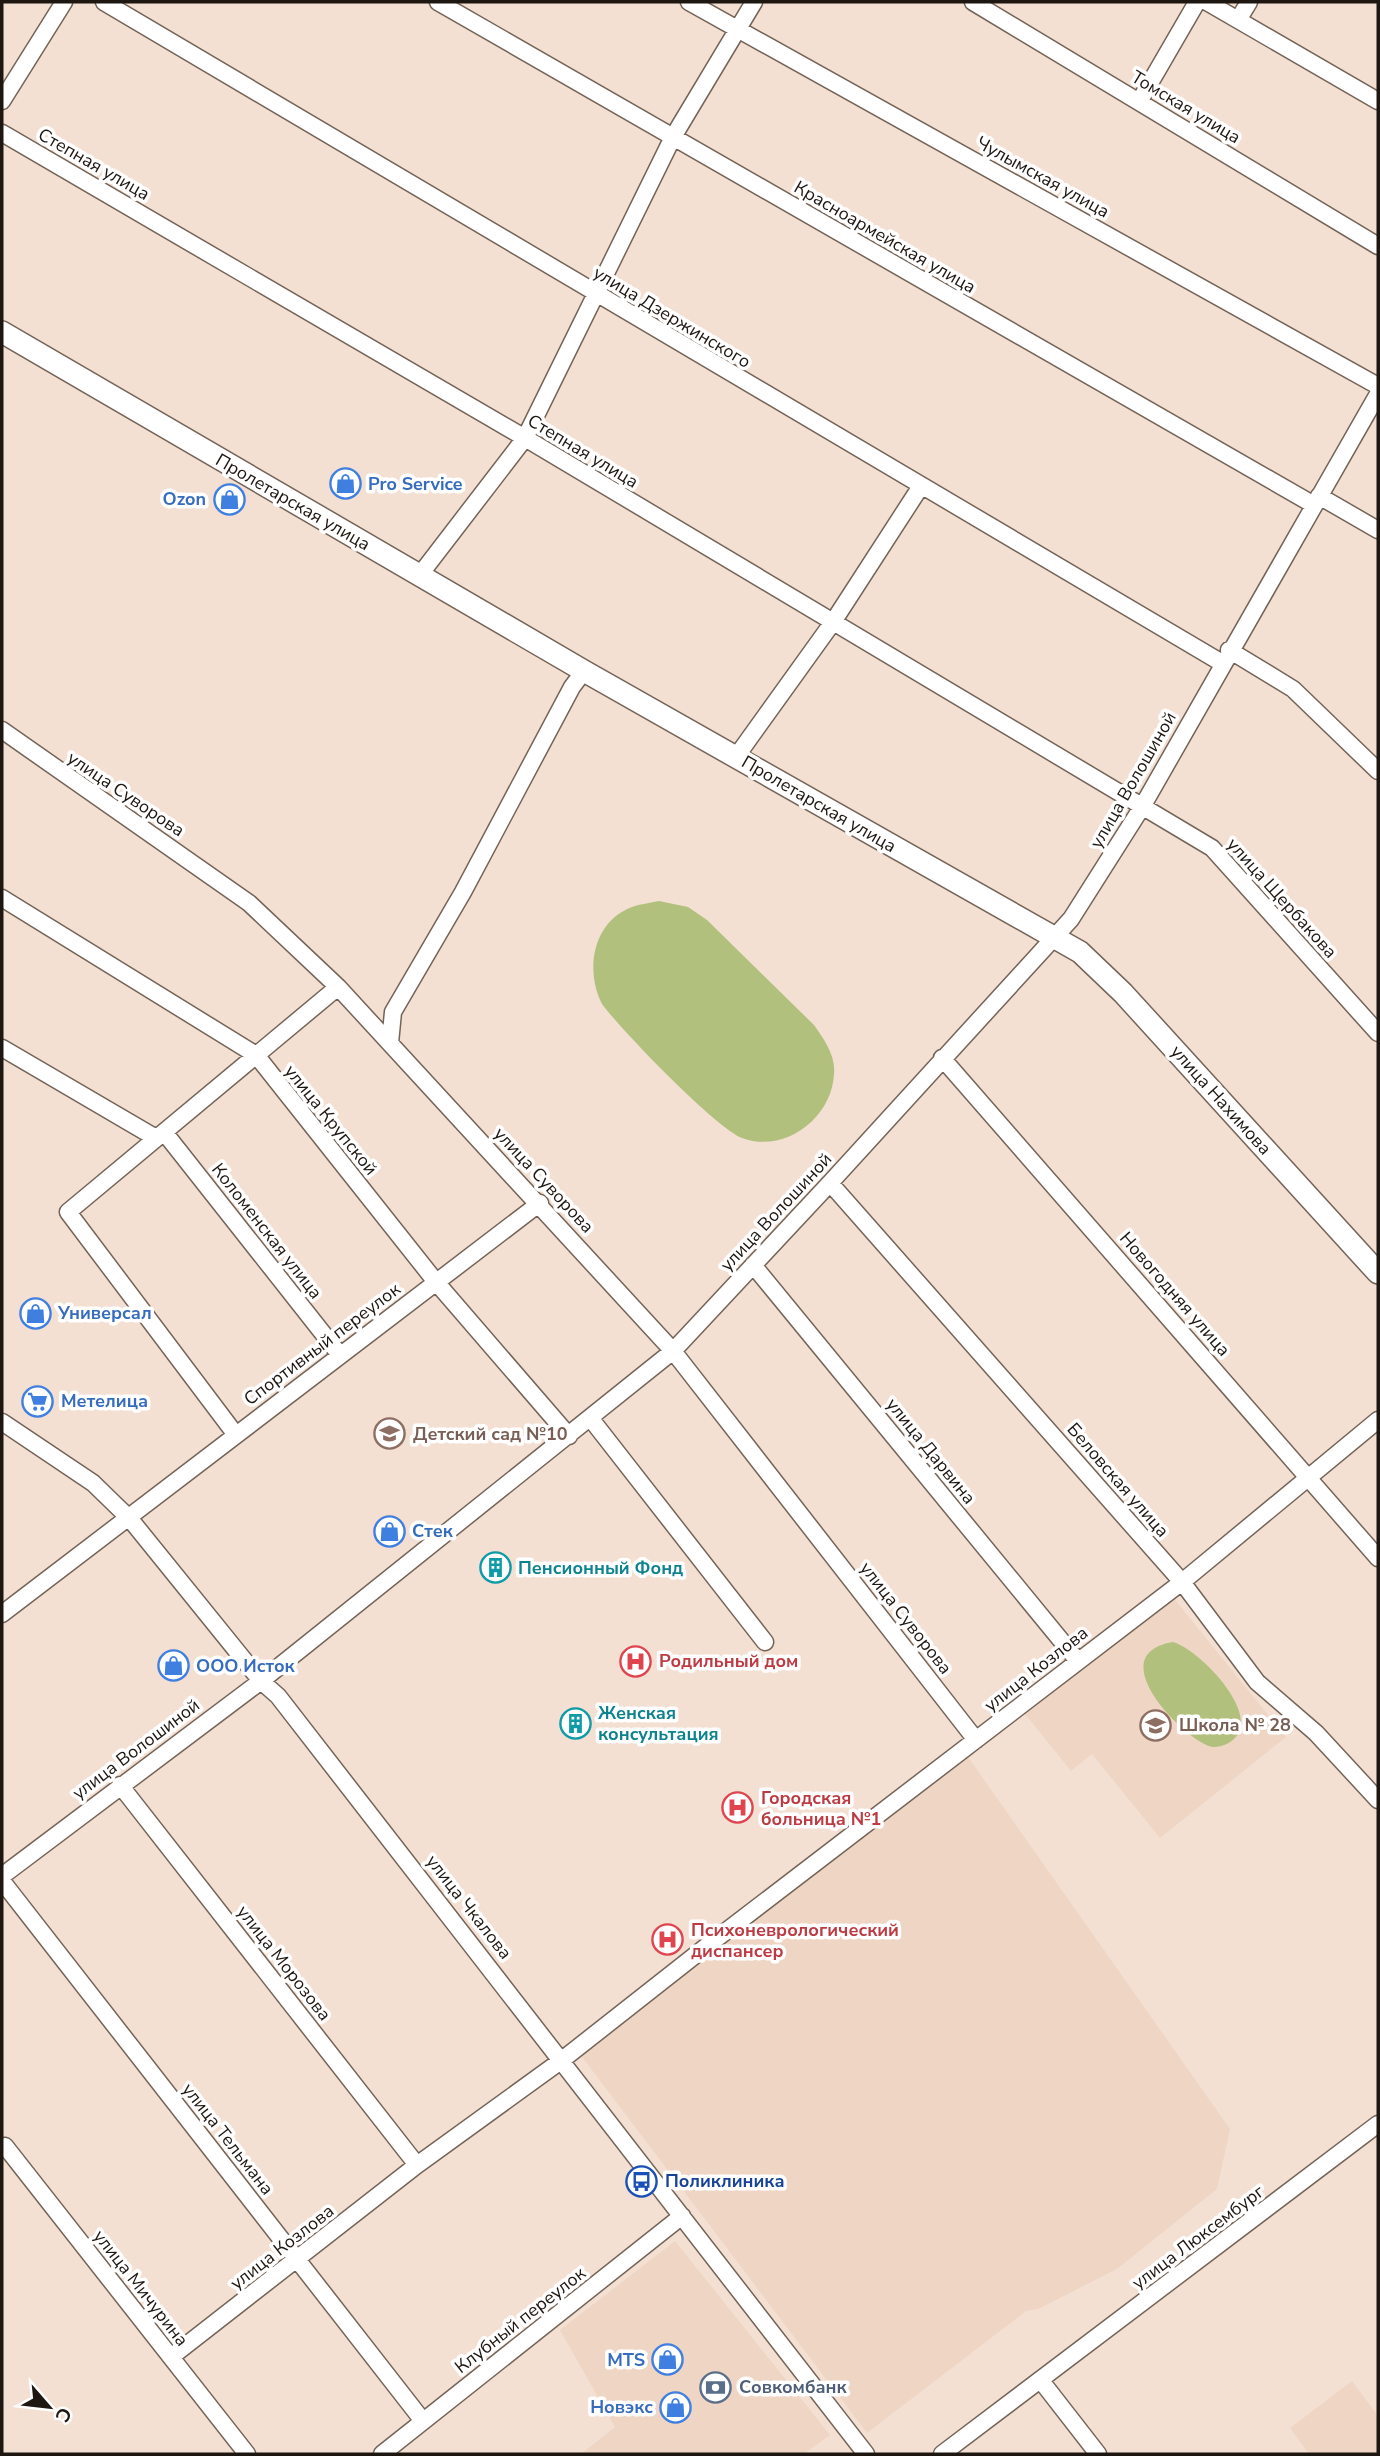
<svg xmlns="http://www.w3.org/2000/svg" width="1380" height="2456" font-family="'Nunito Sans',sans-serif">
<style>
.built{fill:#efd5c3}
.green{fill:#b2c07e}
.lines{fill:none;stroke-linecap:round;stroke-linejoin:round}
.minor-casing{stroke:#746458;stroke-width:19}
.major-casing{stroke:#746458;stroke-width:24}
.minor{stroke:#fff;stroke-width:16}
.major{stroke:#fff;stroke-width:21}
.labels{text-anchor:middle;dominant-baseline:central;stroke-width:7;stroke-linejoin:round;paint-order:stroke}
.street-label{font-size:18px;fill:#1d1611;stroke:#fff}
.shop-label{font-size:18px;font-weight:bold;fill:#366cbe;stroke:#fff;text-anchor:start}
.education-label{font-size:18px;font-weight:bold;fill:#785e54;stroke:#fff;text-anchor:start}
.culture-label{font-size:18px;font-weight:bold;fill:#0d838f;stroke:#fff;text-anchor:start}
.health-label{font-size:18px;font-weight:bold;fill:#be3a42;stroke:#fff;text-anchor:start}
.transit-label{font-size:18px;font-weight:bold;fill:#164399;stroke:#fff;text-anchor:start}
.service-label{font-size:18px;font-weight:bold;fill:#4e5e75;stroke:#fff;text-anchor:start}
</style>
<rect width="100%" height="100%" fill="#f3e0d3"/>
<!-- built -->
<path class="built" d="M1172,1596l114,141 -126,101 -68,-84 -21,17 -46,-57z
M968,1757l262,372 -13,60 -100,80 -79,40 -12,2 -159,122 -288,-380 191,-149z
M675,2241l155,194 -26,19h-223l34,-27 -55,-97z
M1352,2381l26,35v38h-69l-19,-26z"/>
<!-- green -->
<path class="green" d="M659,901l29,6 19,13 107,105c10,14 22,31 20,49 -2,44 -49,80 -92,64 -27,-11 -120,-107 -140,-134 -17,-33 -10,-82 30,-97 8,-3 18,-4 27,-6z
M1173,1642c25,7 82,65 65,92 -5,8 -13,12 -23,13 -21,2 -120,-92 -42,-105z"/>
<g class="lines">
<defs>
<path id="minor" d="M104,2l1118,661
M438,2l876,503
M689,2l689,384
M973,2l405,244
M1207,2l171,99
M1238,20l11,-18
M2,101l62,-99
M1139,102l58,-100
M2,133l523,305 687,410 166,185
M1319,496l59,34
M419,576l106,-138 148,-301 81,-135
M1229,650l64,39 85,82
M2,730l247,173 89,84 335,364 303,389
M736,757l97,-135 88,-136
M2,898l254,157 180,227 133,154
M390,1043l3,-31 70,-120 109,-205 12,-16
M2,1048l154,90
M942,1058l436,500
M164,1132l176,223
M830,1183l352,399 75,100 59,51 62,67
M753,1265l325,396
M591,1419l174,223
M2,1422l91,61 37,36 131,162 17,15 588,758
M236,1435l-168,-223 270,-225
M2,1614l538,-411
M120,1785l297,380
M2,1876l259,-195 412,-330 157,-168 241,-264 71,-112 236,-413
M2,1881l421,540
M5,2146l242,308
M171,2357l246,-192 145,-105 150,-118 470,-360 196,-162
M1042,2382l56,72
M382,2454l300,-238
M942,2454l436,-330"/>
<path id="major" d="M2,332l582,339 496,281 43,41 255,280"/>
</defs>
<!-- minor casing -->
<use href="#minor" class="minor-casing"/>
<!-- major casing -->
<use href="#major" class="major-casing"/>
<!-- minor -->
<use href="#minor" class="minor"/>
<!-- major -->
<use href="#major" class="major"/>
</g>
<!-- icons -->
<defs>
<symbol id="shop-ring" viewBox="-11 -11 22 22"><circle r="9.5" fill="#fff" stroke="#3f7fe0" stroke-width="1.5"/><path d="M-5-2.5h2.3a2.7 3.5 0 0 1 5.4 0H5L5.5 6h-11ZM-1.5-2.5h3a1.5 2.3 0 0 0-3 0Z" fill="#3f7fe0"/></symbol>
<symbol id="supermarket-ring" viewBox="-11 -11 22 22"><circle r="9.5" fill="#fff" stroke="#3f7fe0" stroke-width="1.5"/><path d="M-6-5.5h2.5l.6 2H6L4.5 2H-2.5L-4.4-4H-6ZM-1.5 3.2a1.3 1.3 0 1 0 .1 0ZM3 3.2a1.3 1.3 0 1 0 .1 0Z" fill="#3f7fe0"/></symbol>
<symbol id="school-ring" viewBox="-11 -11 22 22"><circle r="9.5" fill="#fff" stroke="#8d6e63" stroke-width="1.5"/><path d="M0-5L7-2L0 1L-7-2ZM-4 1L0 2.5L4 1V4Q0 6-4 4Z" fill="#8d6e63"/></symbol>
<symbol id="building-ring" viewBox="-11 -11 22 22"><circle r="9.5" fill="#fff" stroke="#0f9aa8" stroke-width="1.5"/><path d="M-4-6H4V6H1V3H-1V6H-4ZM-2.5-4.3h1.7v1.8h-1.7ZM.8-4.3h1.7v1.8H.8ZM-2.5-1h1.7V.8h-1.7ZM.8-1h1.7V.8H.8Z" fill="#0f9aa8"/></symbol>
<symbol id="hospital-ring" viewBox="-11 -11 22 22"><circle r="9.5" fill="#fff" stroke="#e0444e" stroke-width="1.5"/><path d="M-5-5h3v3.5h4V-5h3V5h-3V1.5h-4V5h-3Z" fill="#e0444e"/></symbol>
<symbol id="bus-ring" viewBox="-11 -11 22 22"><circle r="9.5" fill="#fff" stroke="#1a4fb4" stroke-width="1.5"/><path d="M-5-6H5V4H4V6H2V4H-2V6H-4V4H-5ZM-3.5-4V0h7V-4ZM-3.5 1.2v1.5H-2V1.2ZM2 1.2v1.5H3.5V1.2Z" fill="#1a4fb4"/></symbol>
<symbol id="bank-ring" viewBox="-11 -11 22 22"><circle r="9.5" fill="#fff" stroke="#5c6f8a" stroke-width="1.5"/><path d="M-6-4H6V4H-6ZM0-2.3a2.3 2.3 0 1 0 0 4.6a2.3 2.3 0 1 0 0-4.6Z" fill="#5c6f8a"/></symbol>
</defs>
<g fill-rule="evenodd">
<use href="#shop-ring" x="328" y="466" width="35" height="35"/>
<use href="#shop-ring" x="212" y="482" width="35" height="35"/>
<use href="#shop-ring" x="18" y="1296" width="35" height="35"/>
<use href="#supermarket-ring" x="20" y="1384" width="35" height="35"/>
<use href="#school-ring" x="372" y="1416" width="35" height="35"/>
<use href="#shop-ring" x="372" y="1514" width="35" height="35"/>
<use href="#building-ring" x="478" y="1550" width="35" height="35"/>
<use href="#hospital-ring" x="618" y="1644" width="35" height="35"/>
<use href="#shop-ring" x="156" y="1648" width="35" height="35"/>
<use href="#building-ring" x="558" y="1706" width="35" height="35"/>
<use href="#school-ring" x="1138" y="1708" width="35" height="35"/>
<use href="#hospital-ring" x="720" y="1790" width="35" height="35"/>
<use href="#hospital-ring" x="650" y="1922" width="35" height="35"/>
<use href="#bus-ring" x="624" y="2164" width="35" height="35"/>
<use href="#shop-ring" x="650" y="2342" width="35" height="35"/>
<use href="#bank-ring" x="698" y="2370" width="35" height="35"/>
<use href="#shop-ring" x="658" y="2390" width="35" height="35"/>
</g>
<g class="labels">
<!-- street labels -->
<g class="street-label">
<text transform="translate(1186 107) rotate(31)">Томская улица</text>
<text transform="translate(94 164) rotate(30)">Степная улица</text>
<text transform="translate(1043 177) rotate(29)">Чулымская улица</text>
<text transform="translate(885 237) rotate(30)">Красноармейская улица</text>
<text transform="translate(672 317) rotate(31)">улица Дзержинского</text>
<text transform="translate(583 451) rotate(31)">Степная улица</text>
<text transform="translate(293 502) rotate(30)">Пролетарская улица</text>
<text transform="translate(1133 780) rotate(-60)">улица Волошиной</text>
<text transform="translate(126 794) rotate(34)">улица Суворова</text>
<text transform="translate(819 804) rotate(30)">Пролетарская улица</text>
<text transform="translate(1282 898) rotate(48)">улица Щербакова</text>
<text transform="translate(1221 1100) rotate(48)">улица Нахимова</text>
<text transform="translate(331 1120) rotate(51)">улица Крупской</text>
<text transform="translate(544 1180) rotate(47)">улица Суворова</text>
<text transform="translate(776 1212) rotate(-47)">улица Волошиной</text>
<text transform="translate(267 1231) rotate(52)">Коломенская улица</text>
<text transform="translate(1175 1294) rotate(49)">Новогодняя улица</text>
<text transform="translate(322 1344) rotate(-37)">Спортивный переулок</text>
<text transform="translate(931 1451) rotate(51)">улица Дарвина</text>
<text transform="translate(1118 1480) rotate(49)">Беловская улица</text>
<text transform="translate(906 1618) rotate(52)">улица Суворова</text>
<text transform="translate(1036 1669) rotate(-38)">улица Козлова</text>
<text transform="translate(136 1749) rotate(-37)">улица Волошиной</text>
<text transform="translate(469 1907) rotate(52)">улица Чкалова</text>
<text transform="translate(284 1963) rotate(52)">улица Морозова</text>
<text transform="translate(228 2139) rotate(52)">улица Тельмана</text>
<text transform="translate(1198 2237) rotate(-37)">улица Люксембург</text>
<text transform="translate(282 2247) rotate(-38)">улица Козлова</text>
<text transform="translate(141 2288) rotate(52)">улица Мичурина</text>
<text transform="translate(520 2320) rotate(-38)">Клубный переулок</text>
</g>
<!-- shop labels -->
<g class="shop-label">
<text x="368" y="484">Pro Service</text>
<text x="206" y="499" text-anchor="end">Ozon</text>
<text x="58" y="1313">Универсал</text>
<text x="61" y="1401">Метелица</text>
<text x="412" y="1531">Стек</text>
<text x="196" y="1666">ООО Исток</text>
<text x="645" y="2360" text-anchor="end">MTS</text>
<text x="653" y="2407" text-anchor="end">Новэкс</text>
</g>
<!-- education labels -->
<g class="education-label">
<text x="413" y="1434">Детский сад №10</text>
<text x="1179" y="1725">Школа № 28</text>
</g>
<!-- culture labels -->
<g class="culture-label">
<text x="518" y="1568">Пенсионный Фонд</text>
<text x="598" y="1713">Женская<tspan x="598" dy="21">консультация</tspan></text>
</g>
<!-- health labels -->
<g class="health-label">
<text x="659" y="1661">Родильный дом</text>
<text x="761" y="1798">Городская<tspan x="761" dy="21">больница №1</tspan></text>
<text x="691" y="1930">Психоневрологический<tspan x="691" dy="21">диспансер</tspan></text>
</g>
<!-- transit labels -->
<g class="transit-label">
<text x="665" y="2181">Поликлиника</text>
</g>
<!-- service labels -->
<g class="service-label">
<text x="739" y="2387">Совкомбанк</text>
</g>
</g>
<!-- border -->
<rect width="1380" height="2456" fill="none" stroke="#1d1611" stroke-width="7"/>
<!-- north arrow -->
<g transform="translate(49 2407) rotate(118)" stroke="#ffffff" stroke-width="5" paint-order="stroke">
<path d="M0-5L12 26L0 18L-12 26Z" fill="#1d1611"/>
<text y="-10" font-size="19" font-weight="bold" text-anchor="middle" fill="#1d1611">С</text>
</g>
</svg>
